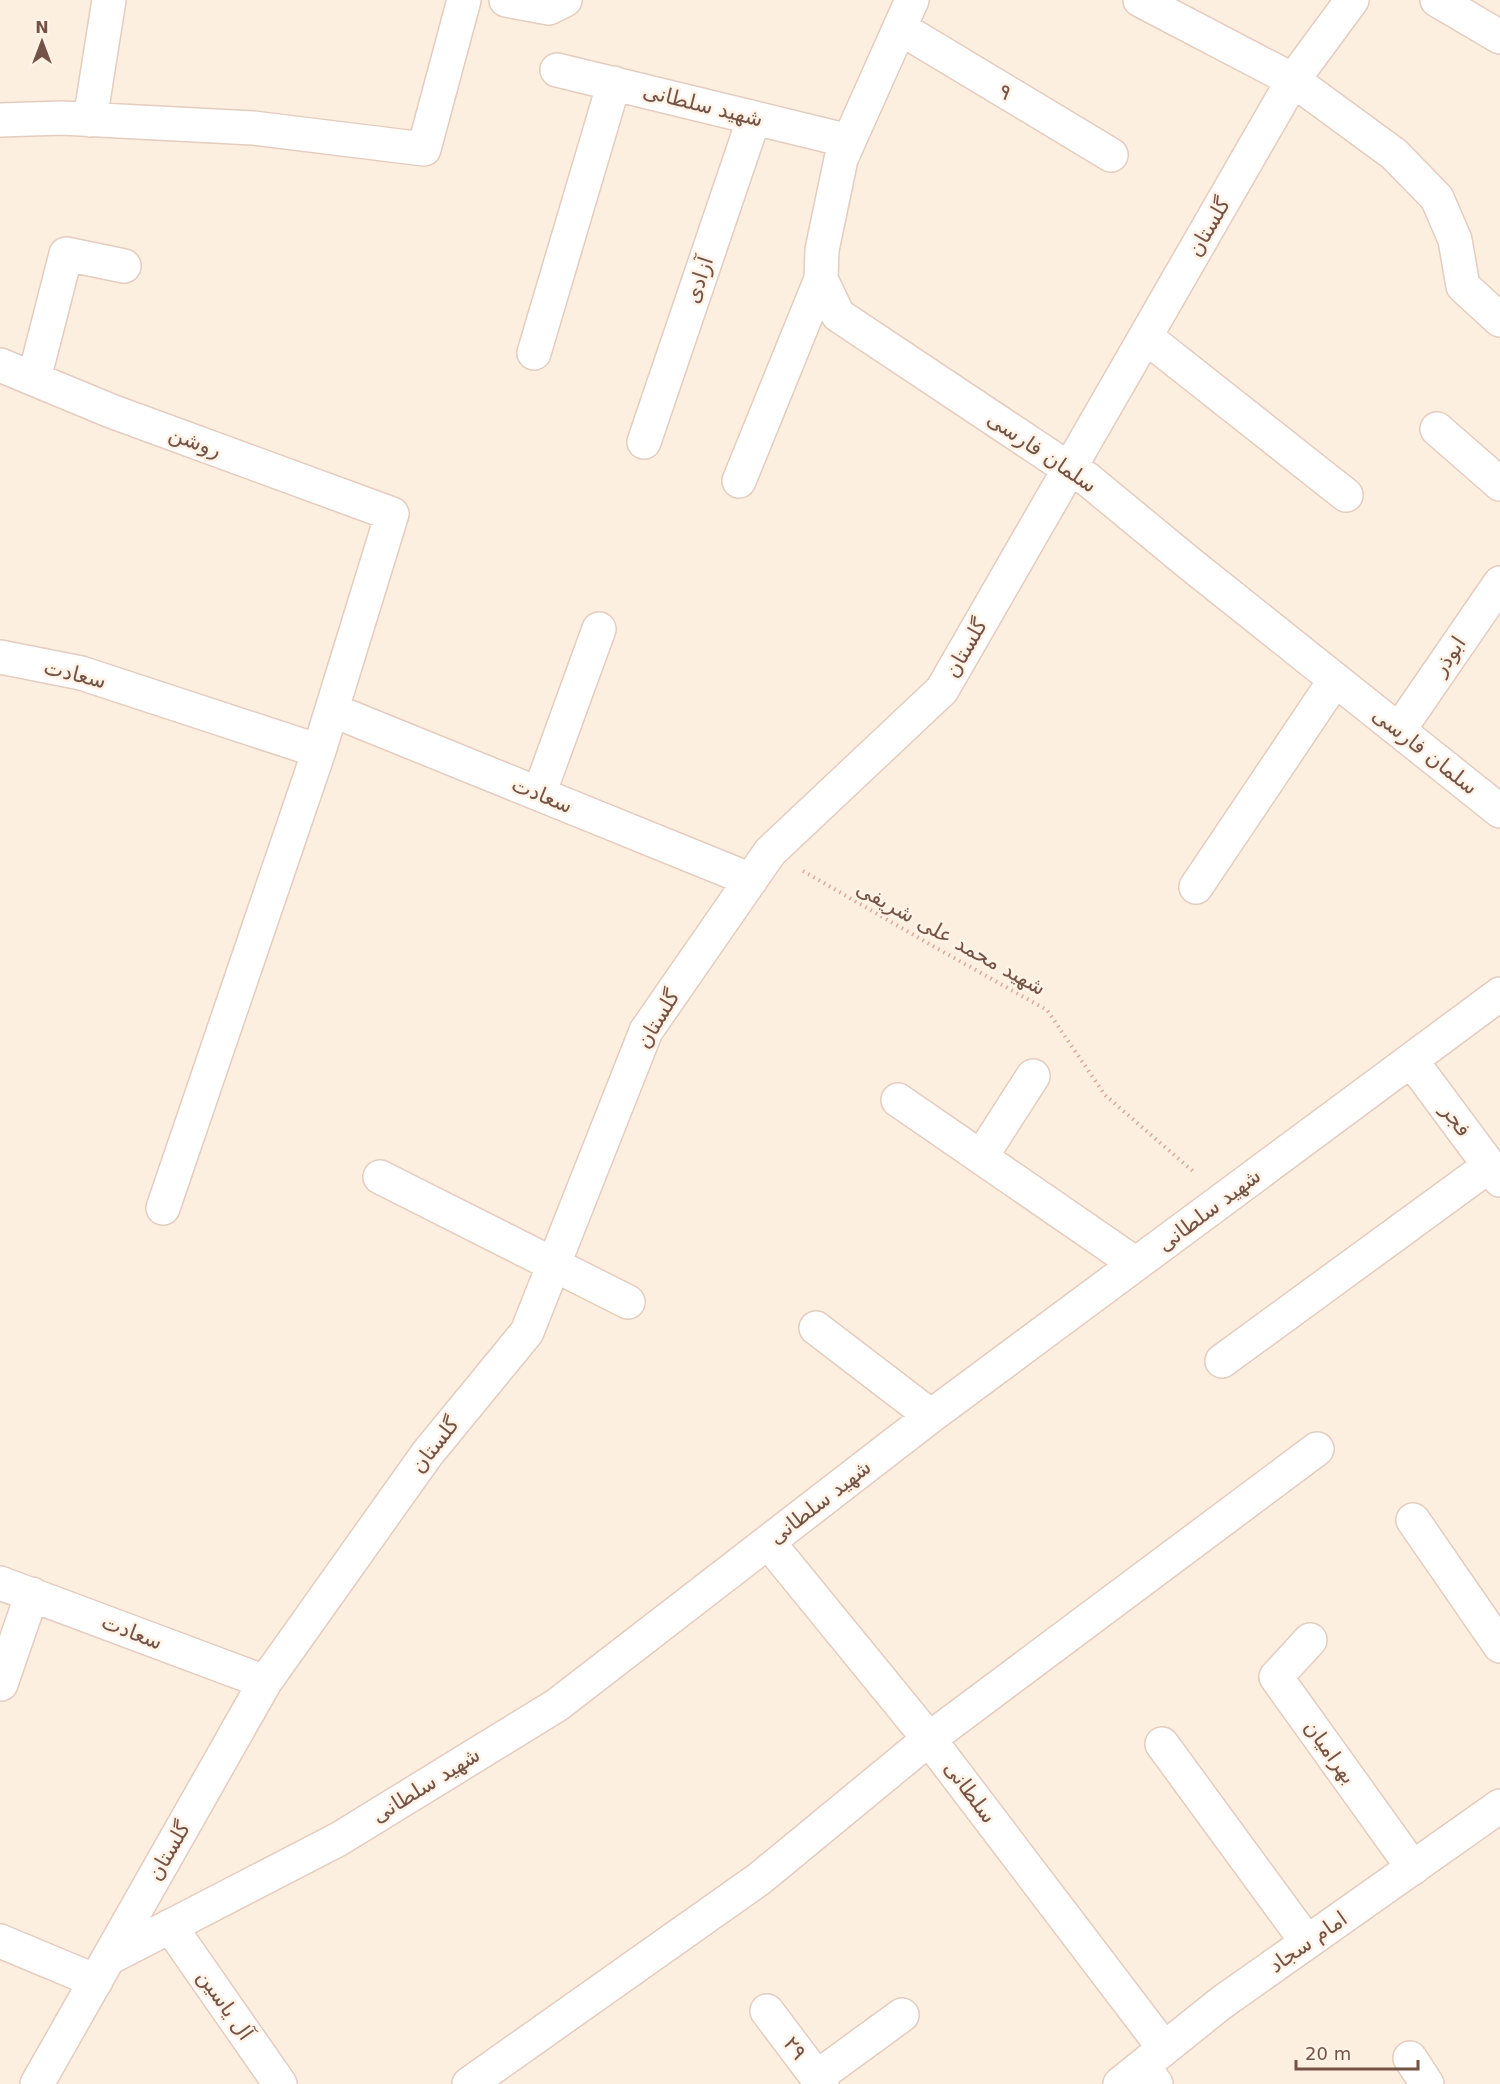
<svg xmlns="http://www.w3.org/2000/svg" width="1500" height="2084" font-family="'DejaVu Sans','Noto Sans Arabic',sans-serif">
<style>
.lines{fill:none;stroke-linecap:round;stroke-linejoin:round}
.minor-casing{stroke:#e4ccbf;stroke-width:36}
.tertiary-casing{stroke:#e4ccbf;stroke-width:36}
.path{stroke:#d9ab9a;stroke-width:4;stroke-dasharray:1.5 4.5;stroke-linecap:butt}
.minor{stroke:#fff;stroke-width:33}
.tertiary{stroke:#fff;stroke-width:33}
.labels{text-anchor:middle;dominant-baseline:central;stroke-width:5;stroke-linejoin:round;paint-order:stroke}
.street-label{font-size:21px;fill:#755246;stroke:#fff3e7}
</style>
<rect width="100%" height="100%" fill="#fdefe0"/>
<g class="lines">
<defs>
<path id="minor" d="M506,0l43,8 16,-8
M912,0l-71,159 -19,91 -1,29 17,36 231,154 17,9 103,85 311,248
M1140,0l153,80 101,74 43,44 18,42 8,46 37,34
M1437,0l63,37
M900,28l211,127
M557,70l292,71
M0,120l62,-2 191,10 171,21 40,-149
M90,120l19,-120
M1146,337l200,158
M534,353l80,-270
M0,365l111,46 281,103 -73,237 -156,457
M34,379l32,-125 58,12
M1437,429l63,55
M644,442l110,-324
M739,481l82,-202
M0,657l81,16 238,78
M332,710l419,170
M1399,730l101,-147
M539,794l60,-165
M1196,887l139,-207
M1411,1060l89,120
M898,1100l238,164
M981,1157l52,-81
M380,1177l248,125
M816,1328l115,88
M1222,1361l267,-195
M1413,1520l87,126
M768,1542l161,197 235,309
M0,1583l265,99
M1310,1640l-34,37 137,191
M1,1684l31,-90
M1162,1744l145,198
M0,1941l96,40
M109,1958l230,-119 218,-134 374,-289 569,-422
M767,2011l55,73
M1410,2058l17,26
M1143,2066l13,18
M817,2077l85,-62
M37,2084l228,-402 162,-228 100,-122 119,-301 124,-179 172,-162 351,-610 59,-80
M469,2084l290,-205 170,-140 388,-290"/>
<path id="tertiary" d="M170,1926l110,158
M1120,2084l101,-81 279,-197"/>
</defs>
<!-- minor casing -->
<use href="#minor" class="minor-casing"/>
<!-- tertiary casing -->
<use href="#tertiary" class="tertiary-casing"/>
<!-- path -->
<path class="path" d="M803,871l128,74 116,65 58,85 90,78"/>
<!-- minor -->
<use href="#minor" class="minor"/>
<!-- tertiary -->
<use href="#tertiary" class="tertiary"/>
</g>
<g class="labels">
<!-- street labels -->
<g class="street-label">
<text transform="translate(1005 92) rotate(31)">۹</text>
<text transform="translate(703 105) rotate(14)">شهید سلطانی</text>
<text transform="translate(1209 227) rotate(-60)">گلستان</text>
<text transform="translate(699 280) rotate(-71)">آزادی</text>
<text transform="translate(195 442) rotate(20)">روشن</text>
<text transform="translate(1042 452) rotate(34)">سلمان فارسی</text>
<text transform="translate(966 648) rotate(-60)">گلستان</text>
<text transform="translate(1449 656) rotate(-56)">ابوذر</text>
<text transform="translate(75 674) rotate(14)">سعادت</text>
<text transform="translate(1425 751) rotate(38)">سلمان فارسی</text>
<text transform="translate(542 795) rotate(22)">سعادت</text>
<text transform="translate(951 938) rotate(29)">شهید محمد علی شریفی</text>
<text transform="translate(658 1019) rotate(-59)">گلستان</text>
<text transform="translate(1456 1120) rotate(54)">فجر</text>
<text transform="translate(1209 1210) rotate(-37)">شهید سلطانی</text>
<text transform="translate(435 1445) rotate(-52)">گلستان</text>
<text transform="translate(820 1502) rotate(-38)">شهید سلطانی</text>
<text transform="translate(132 1632) rotate(21)">سعادت</text>
<text transform="translate(1330 1752) rotate(54)">بهرامیان</text>
<text transform="translate(426 1785) rotate(-32)">شهید سلطانی</text>
<text transform="translate(970 1792) rotate(53)">سلطانی</text>
<text transform="translate(169 1851) rotate(-60)">گلستان</text>
<text transform="translate(1308 1942) rotate(-35)">امام سجاد</text>
<text transform="translate(225 2005) rotate(55)">آل یاسین</text>
<text transform="translate(795 2048) rotate(53)">۲۹</text>
</g>
</g>
<!-- north arrow -->
<g transform="translate(42 42)" stroke="#fff3e7" stroke-width="4.5" paint-order="stroke">
<path d="M0-4.5L10 22L0 15L-10 22Z" fill="#755246"/>
<text y="-9" font-size="16" font-weight="bold" text-anchor="middle" fill="#755246">N</text>
</g>
<!-- scale -->
<path d="M1296 2060v9h122v-9" fill="none" stroke="#755246" stroke-width="3"/>
<text x="1305" y="2060" font-size="18" fill="#755246" stroke="#fff3e7" stroke-width="4.5" paint-order="stroke">20 m</text>
</svg>
